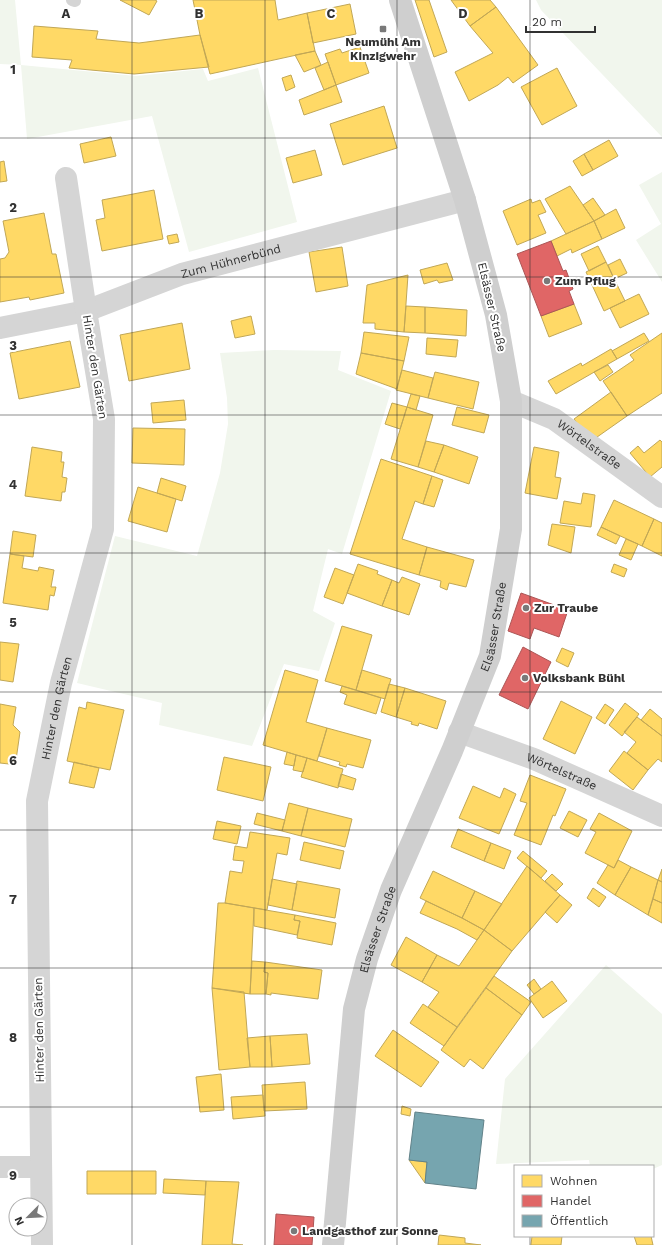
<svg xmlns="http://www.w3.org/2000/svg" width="662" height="1245" font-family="'Work Sans',sans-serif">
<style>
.green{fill:#f1f6ed}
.homes{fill:#ffd966;stroke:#c1a756}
.shops{fill:#e06666;stroke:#ac5656}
.public{fill:#76a5af;stroke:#618289}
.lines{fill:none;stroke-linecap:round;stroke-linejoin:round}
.lane{stroke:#d5d5d5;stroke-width:12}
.street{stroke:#d5d5d5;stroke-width:22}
.secondary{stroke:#cfcfcf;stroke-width:22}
.grid{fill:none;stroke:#313131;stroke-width:1;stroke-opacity:0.55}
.poi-dot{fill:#797979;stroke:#fff;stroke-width:1.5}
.labels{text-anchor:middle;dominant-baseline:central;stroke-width:4;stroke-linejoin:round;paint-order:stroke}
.poi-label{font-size:12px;font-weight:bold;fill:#313131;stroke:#fff;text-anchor:start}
.street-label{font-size:12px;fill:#313131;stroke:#fff}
.grid-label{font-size:13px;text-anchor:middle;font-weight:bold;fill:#313131;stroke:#fff;stroke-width:4;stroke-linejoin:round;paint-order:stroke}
</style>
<rect width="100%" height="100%" fill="#fff"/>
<!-- green -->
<path class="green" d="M0,0h15l6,65 115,11 67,-7 5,12 50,-13 39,154 -108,30 -37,-136 -125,23 -6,-74 -21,-1z
M536,0h126v137l-121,-127z
M662,172v110l-26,-42 25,-16 -22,-39z
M274,350l67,1 -3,19 53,21 -49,163 -14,-5 -15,62 22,12 -16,48 -35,-7 -32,82 -93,-21 3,-22 -85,-20 38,-147 82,20 23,-83 8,-49 -1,-26 -7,-45z
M606,965l56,49v151l-9,4v-3h-63l-1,-6 -93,4 9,-85z"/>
<!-- homes -->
<path class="homes" d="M120,0h35l2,1 -8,14z
M193,0h82l3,20 29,-7 8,38 -105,23 -10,-39z
M415,0h14l18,52 -13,5z
M451,0h39l6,7 -26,19z
M350,4l6,30 -43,9 -6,-30z
M496,7l42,58 -25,18 -5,-6 -10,8 -29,16 -14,-29 38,-19 -23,-27z
M34,26l64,5 -2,8 43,4 61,-8 9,32 -75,7 -65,-6 3,-8 -40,-3z
M360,47l9,26 -33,12 -11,-31 15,-5 2,4z
M315,51l6,14 -17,7 -9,-17z
M328,62l8,23 -12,5 -9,-22z
M557,68l20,38 -35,19 -21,-38z
M291,75l4,12 -9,4 -4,-13z
M336,85l6,17 -38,13 -5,-15z
M384,106l13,42 -54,17 -13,-41z
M111,137l5,19 -32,7 -4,-19z
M609,140l9,16 -25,14 -9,-16z
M315,150l7,25 -29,8 -7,-25z
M584,154l9,16 -11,6 -9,-15z
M4,161l3,20 -7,1v-20z
M570,186l24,35 -28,13 -21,-35z
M154,190l9,49 -61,12 -6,-31 9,-2 -3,-18z
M593,198l12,17 -11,6 -11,-16z
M531,199l1,4 8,-3 6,12 -8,3 8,18 -29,12 -14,-34z
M616,209l9,19 -23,11 -8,-18z
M44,213l8,41h4l8,39 -34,7 -1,-3 -29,5v-43l5,-1 4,-6 -6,-31z
M594,221l8,18 -30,14 -1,-4 -14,7 -6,-15z
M177,234l2,8 -10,2 -2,-8z
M598,246l8,16 -17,9 -8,-17z
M342,247l6,39 -32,6 -7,-40z
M620,259l7,14 -13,6 -6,-14z
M606,262l19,39 -21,10 -18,-39z
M447,263l6,17 -14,3 -2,-3 -13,4 -4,-14z
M408,275l-4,57 -29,-3v-6h-12l4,-38z
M639,294l10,20 -29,14 -10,-20z
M574,304l8,20 -33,13 -8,-21z
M406,306l19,1v26l-21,-1z
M425,307l42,3 -1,26 -41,-3z
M251,316l4,18 -20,4 -4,-17z
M182,323l8,46 -61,12 -9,-46z
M364,332l45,5 -5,24 -43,-8z
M644,333l5,8 -32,18 -5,-8z
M662,333v60l-35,23 -24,-35 31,-21 -4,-5z
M427,338l31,2 -2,17 -30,-3z
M70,341l10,46 -61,12 -9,-46z
M611,349l6,10 -61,35 -8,-13 33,-18 1,3z
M361,353l43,8 -7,28 -41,-15z
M608,365l5,7 -13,9 -6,-9z
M402,370l31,8 -5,20 -32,-8z
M435,372l44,10 -6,27 -45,-11z
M611,392l16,24 -37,26 -16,-23z
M411,394l9,2 -4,14 -9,-3z
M184,400l2,20 -33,3 -2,-20z
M392,403l15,4 -7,22 -15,-5z
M407,407l26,8 -15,52 -27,-8z
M457,407l32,8 -5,18 -32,-8z
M133,428l52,1 -1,36 -52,-2z
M660,440l2,2v25l-12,10 -20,-24 8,-7 6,7z
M426,441l18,4 -10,27 -16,-5z
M444,445l34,12 -9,27 -35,-12z
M32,447l30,5 -1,10h3l-2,15 5,1 -2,14h-3l-1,9 -36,-5z
M534,447l25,5 -4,25 6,1 -4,21 -32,-6z
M381,459l51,17 -9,28 -8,-3 -13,38 25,8 -8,28 -69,-21z
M432,476l11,4 -9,27 -11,-3z
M161,478l25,8 -4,15 -25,-8z
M138,487l38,12 -9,33 -39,-11z
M583,493l12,2 -4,32 -31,-4 4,-22 17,3z
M614,500l40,19 -12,27 -41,-19z
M654,519l8,4v33l-20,-10z
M552,524l23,3 -4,26 -23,-8z
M601,527l19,9 -4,8 -19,-9z
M13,531l23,4 -3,22 -23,-3z
M626,539l12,5 -7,16 -12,-5z
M427,547l47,13 -8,27 -17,-4 -2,7 -7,-3 1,-6 -22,-6z
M10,554l14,2 -2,12 16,3 1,-4 15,3 -3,17h5l-2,9 -4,-1 -2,15 -45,-7z
M358,564l20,7 -1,3 15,6 -10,26 -35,-13z
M614,564l13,5 -3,8 -13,-5z
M335,568l19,7 -11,29 -19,-7z
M402,577l18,7 -11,31 -27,-9 10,-26 7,3z
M342,626l30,9 -16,55 -31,-9z
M0,642l19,2 -6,38 -13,-2z
M562,648l12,5 -6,14 -12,-6z
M285,670l33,10 -12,42 21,6 -10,33 -54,-16z
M362,670l29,9 -6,20 -29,-9z
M389,684l16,4 -9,29 -15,-5z
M342,686l39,12 -5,16 -32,-10 3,-9 -7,-3z
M405,688l41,13 -9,28 -18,-6 -1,3 -7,-2 1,-2 -16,-5z
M561,701l31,16 -17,37 -32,-15z
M87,702l37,8 -14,60 -43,-9 12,-54 7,2z
M625,703l14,11 -17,22 -13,-11z
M0,704l16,3 -3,18 7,7 -4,28 -7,4 -9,-1z
M605,704l9,6 -9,14 -9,-6z
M650,709l12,10v17l-21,-16z
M637,717l25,19v26l-4,-3 -10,11 -21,-17 9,-11 -12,-10z
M327,728l44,12 -8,28 -16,-4 -1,3 -7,-2 1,-3 -21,-6z
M624,751l24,19 -15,20 -24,-19z
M287,752l9,3 -2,11 -10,-2z
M296,755l11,3 -4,14 -10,-2z
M224,757l47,10 -8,34 -46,-11z
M307,758l36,11 -5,19 -37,-11z
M74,762l25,6 -5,20 -25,-5z
M341,774l15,5 -3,11 -15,-4z
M530,775l36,14 -11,27 -2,-1 -12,30 -27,-10 13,-32 -7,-2z
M473,786l27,12 4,-10 12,6 -17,40 -40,-16z
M289,803l19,5 -7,28 -19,-5z
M308,808l44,11 -7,28 -44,-11z
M569,811l18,9 -9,17 -18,-9z
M257,813l28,7 -3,11 -28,-7z
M599,813l33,18 -18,37 -29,-15 11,-21 -6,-3z
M217,821l24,5 -4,18 -24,-5z
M458,829l33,14 -7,18 -33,-14z
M250,832l40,6 -3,17 -10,-2 -10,57 -42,-7 5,-32 12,2 2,-12 -11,-1 2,-14 12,2z
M304,842l40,9 -4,18 -40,-9z
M491,843l20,8 -7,18 -20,-8z
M523,851l24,20 -6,7 -24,-20z
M618,860l13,7 -16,28 -18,-12 11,-18 6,3z
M527,866l33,29 -48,56 -28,-21z
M631,867l27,13 -10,35 -33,-20z
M662,869v13l-4,-2z
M433,871l42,20 -13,27 -42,-20z
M552,874l11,10 -7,7 -11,-10z
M272,879l25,5 -5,26 -24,-5z
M658,880l4,2v21l-9,-4z
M297,881l43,8 -5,29 -43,-8z
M593,888l13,9 -7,10 -12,-9z
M475,891l27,13 -18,26 -22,-12z
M560,895l12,10 -15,18 -12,-11z
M653,899l9,4v20l-14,-8z
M426,901l36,17 22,12 -7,10 -20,-11 -37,-16z
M218,903h7l29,5 -4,86 -38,-6z
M254,908l41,7 -1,5 6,1 -3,14 -43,-9z
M295,915l41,8 -4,22 -35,-7 3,-17 -6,-1z
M484,930l28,21 -55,76 -29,-20 11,-15 -17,-10 15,-27 22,11z
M406,937l31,18 -15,27 -31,-17z
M252,961l13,1 -1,10 4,1 -2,21h-16z
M265,962l57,8 -4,29 -47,-6v2l-5,-1 2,-21 -4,-1z
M494,976l37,26 -9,13 -36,-27z
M534,979l7,10 -7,5 -7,-9z
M552,981l15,20 -24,17 -14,-20z
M212,988l32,4 6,75 -31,3z
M486,988l36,27 -39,54 -13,-10 -6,8 -23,-17z
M423,1004l34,23 -13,19 -34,-23z
M393,1030l46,32 -18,25 -46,-31z
M307,1034l3,30 -38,3 -2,-31z
M270,1036l2,31h-22l-3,-29z
M221,1074l3,36 -24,2 -4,-35z
M305,1082l2,27 -43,2 -2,-26z
M263,1095l2,21 -32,3 -2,-22z
M402,1106l9,3 -1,7 -9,-2z
M409,1160l18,2 -2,21z
M87,1171h69v23h-69z
M164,1179l42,2 -1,14 -42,-2z
M206,1181l33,1 -7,62 11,1h-41z
M439,1235l26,3v5l16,2h-43z
M532,1236h30l-1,9h-30z
M634,1236h17l2,9h-16z"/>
<!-- shops -->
<path class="shops" d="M551,241l12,30 3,-1 7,19 -4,2 5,13 -33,12 -24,-62z
M521,593l47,17 -9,27 -25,-9 -4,11 -22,-8z
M523,647l28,15 -23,47 -29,-14z
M276,1214l38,3 -2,28h-38z"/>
<!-- public -->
<path class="public" d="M415,1112l69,8 -8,69 -51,-6 2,-21 -18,-2z"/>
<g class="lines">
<!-- lane -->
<path class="lane" d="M72,0l3,1"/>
<!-- street -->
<g class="street">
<path id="s1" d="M0,328l86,-17 96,-37 283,-74"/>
<path id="s2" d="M511,401l43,18 108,78"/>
<path id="s3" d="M459,732l75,27 128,57"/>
<path d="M0,1167h41"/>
<path id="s4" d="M42,1245l-5,-444 24,-118 42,-154 1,-110 -18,-108 -20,-133"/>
</g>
<!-- secondary -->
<path class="secondary" id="s5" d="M333,1245l21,-236 13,-50 24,-69 61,-139 38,-95 21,-127v-128l-15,-86 -31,-115 -65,-200"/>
</g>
<!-- grid -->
<path class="grid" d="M132,0v1245M265,0v1245M397,0v1245M530,0v1166M0,138h662M0,277h662M0,415h662M0,553h662M0,692h662M0,830h662M0,968h662M0,1107h662M530,1236v9"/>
<!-- markers -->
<g class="poi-dot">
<rect x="379" y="25" width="8" height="8" rx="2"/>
<circle cx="547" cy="281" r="4"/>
<circle cx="526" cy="608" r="4"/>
<circle cx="525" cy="678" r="4"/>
<circle cx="294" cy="1231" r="4"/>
</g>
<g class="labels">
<!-- poi labels -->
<g class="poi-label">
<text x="383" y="42" text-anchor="middle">Neumühl Am<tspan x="383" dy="14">Kinzigwehr</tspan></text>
<text x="555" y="281">Zum Pflug</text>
<text x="534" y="608">Zur Traube</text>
<text x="533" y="678">Volksbank Bühl</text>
<text x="302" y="1231">Landgasthof zur Sonne</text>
</g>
<!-- street labels -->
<g class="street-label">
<text stroke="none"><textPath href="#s1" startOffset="241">Zum Hühnerbünd</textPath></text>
<text transform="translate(492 307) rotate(77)">Elsässer Straße</text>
<text transform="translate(95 367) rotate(81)">Hinter den Gärten</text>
<text stroke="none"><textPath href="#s2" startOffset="90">Wörtelstraße</textPath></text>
<text stroke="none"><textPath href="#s5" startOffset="645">Elsässer Straße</textPath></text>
<text stroke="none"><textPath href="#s4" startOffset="539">Hinter den Gärten</textPath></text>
<text stroke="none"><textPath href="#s3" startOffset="110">Wörtelstraße</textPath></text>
<text stroke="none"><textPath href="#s5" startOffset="320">Elsässer Straße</textPath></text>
<text transform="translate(39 1030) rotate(-91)">Hinter den Gärten</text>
</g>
</g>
<g class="grid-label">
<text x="66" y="18">A</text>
<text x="199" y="18">B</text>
<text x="331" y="18">C</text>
<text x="463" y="18">D</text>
<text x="13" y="74">1</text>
<text x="13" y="212">2</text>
<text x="13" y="350">3</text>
<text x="13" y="489">4</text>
<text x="13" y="627">5</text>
<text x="13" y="765">6</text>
<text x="13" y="904">7</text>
<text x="13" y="1042">8</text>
<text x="13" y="1180">9</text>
</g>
<!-- legend -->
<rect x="514" y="1165" width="140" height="72" fill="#ffffff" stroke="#adadad"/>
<rect x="522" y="1175" width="20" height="12" fill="#ffd966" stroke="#adadad"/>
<text x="550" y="1185" font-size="12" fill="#313131">Wohnen</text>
<rect x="522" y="1195" width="20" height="12" fill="#e06666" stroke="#adadad"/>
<text x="550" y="1205" font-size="12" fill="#313131">Handel</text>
<rect x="522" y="1215" width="20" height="12" fill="#76a5af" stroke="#adadad"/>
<text x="550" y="1225" font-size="12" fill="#313131">Öffentlich</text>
<!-- north arrow -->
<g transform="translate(28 1217) rotate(246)"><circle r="19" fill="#ffffff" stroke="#adadad"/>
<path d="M0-3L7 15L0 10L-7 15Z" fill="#797979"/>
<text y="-6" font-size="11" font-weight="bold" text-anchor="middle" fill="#313131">N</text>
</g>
<!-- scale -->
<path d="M526 26v6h69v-6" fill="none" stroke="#313131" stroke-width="2"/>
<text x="532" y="26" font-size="12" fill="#313131" stroke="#ffffff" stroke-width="3" paint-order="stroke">20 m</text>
</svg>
